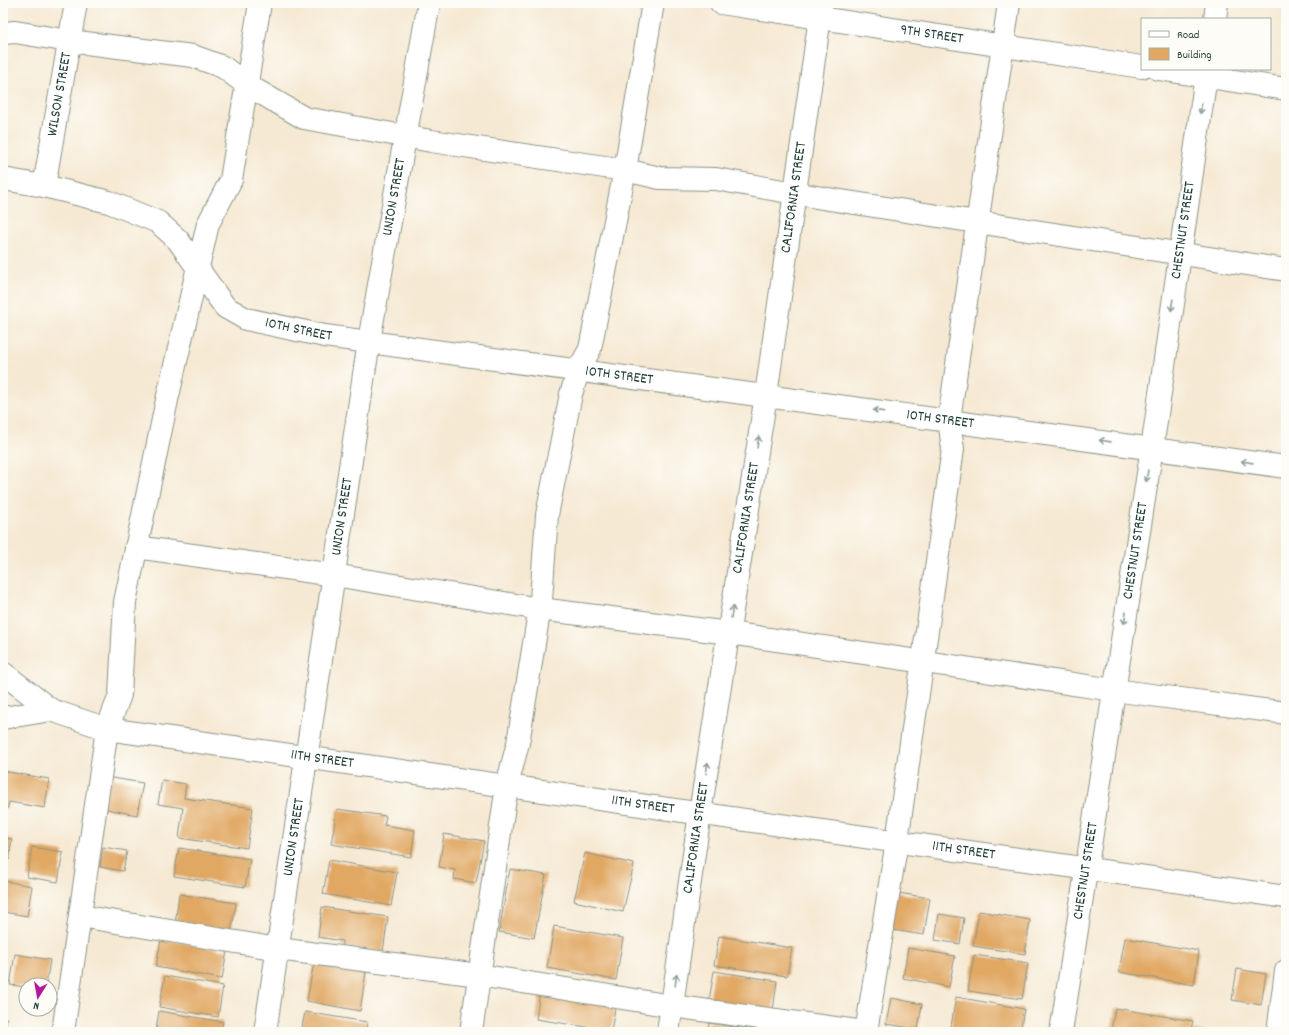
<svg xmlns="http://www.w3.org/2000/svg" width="1289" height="1035" font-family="Dekko,sans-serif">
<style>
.building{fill:#e1a864}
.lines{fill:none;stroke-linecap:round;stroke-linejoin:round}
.minor-casing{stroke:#8a9384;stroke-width:24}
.minor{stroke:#fff;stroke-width:22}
.oneway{stroke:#8f9e9a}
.labels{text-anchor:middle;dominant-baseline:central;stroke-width:3;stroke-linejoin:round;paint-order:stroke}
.street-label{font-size:15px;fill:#1f3d34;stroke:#fdfcf7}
</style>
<rect width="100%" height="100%" fill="#fdfcf7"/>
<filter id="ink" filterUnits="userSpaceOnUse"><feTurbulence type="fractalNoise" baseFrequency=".025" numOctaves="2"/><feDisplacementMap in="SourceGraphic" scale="8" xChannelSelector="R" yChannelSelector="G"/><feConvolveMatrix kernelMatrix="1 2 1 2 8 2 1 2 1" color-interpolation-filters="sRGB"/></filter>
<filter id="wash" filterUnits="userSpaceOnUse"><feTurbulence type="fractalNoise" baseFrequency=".012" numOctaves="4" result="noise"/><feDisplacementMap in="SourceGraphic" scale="16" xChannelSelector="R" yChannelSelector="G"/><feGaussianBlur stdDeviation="0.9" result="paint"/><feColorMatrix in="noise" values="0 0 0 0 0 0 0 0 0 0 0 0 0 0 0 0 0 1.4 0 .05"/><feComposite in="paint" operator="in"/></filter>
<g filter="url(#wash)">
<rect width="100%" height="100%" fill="#f6e9d3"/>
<g id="blocks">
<!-- building -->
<path class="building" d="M3,771l46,8 -4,29 -36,-6 -2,7 -4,-1z
M106,777l37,6 -6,32 -36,-7z
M162,780l24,4 -2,14 69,10 -6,40 -68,-10 4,-30 -25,-4z
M337,809l49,7 -2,9 31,5 -4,27 -80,-13z
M444,834l40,7 -8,42 -22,-4 1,-9 -16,-3z
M3,838l9,1 -3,21 -6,-1z
M32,847l31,5 -5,30 -31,-5z
M103,847l24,4 -4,20 -23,-4z
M179,848l71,11 -5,28 -71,-11z
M585,853l49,11 -11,48 -49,-11z
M329,860l68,12 -6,34 -68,-12z
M510,869l36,6 -12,63 -35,-6z
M4,881l28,5 -5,30 -24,-4z
M892,892l38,6 -6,37 -38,-6z
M179,894l57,9 -5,30 -56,-8z
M322,907l66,10 -5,35 -41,-6v-5l-24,-4z
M979,911l51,9 -5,34 -52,-8z
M939,914l25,4 -4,26 -25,-4z
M554,926l69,12 -7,42 -69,-12z
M719,936l73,12 -5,28 -73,-11z
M1125,938l74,13 -5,34 -75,-13z
M161,939l66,12 -5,28 -66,-12z
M908,948l47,8 -6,31 -46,-9z
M15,954l35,6 -4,25h-20v2l-16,-2z
M974,955l54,8 -6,36 -54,-8z
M314,962l52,10 -6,39 -53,-10z
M1237,969l29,5 -5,31 -29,-5z
M714,971l63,10 -4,30 -64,-10z
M165,976l58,10 -5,31 -59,-10z
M540,991l76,12 -5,28 -75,-12z
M956,997l68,12 -4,23h-70z
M891,998l31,6 -4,25 -32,-5z
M1115,1008l78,13 -2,8 14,3h-94z
M159,1011l64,11 -2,10h-53l-12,-2z
M305,1012l62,10 -1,10h-65z
M3,1018h4l-2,14h-2z
M709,1023l50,8 -1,1h-50z"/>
</g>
</g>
<g filter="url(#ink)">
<use href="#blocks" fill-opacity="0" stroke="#8a9384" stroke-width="1"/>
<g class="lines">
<defs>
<g id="minor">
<path id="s1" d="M721,3l421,64"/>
<path d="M1215,19l2,-16"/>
<path d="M3,33l12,-1 54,9 124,15 30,11 24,18 57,33 127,23 194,29 35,8 56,1 106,19 464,72"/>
<path d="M1158,69l128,20"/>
<path id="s2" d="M3,179l41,7 65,16 49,20 20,18 47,67 21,12 79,17 961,131"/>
<path id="s3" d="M44,186l32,-183"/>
<path d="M136,547l198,28 206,34 189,24 385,57 172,23"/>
<path d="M3,673l48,37"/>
<path id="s4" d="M3,718l48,-8 56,19 1179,168"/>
<path d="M80,916l198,33 201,26 193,31 193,26"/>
<path d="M63,1032l44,-303 13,-34 5,-93 42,-202 41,-176 23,-44 29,-177"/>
<path id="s5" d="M265,1032l104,-691 60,-338"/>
<path d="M471,1032l36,-247 11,-42 23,-143 6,-85 24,-121 8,-25 11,-20 35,-179 28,-167"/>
<path id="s6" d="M668,1032l32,-219 66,-418 56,-392"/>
<path d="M866,1032l31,-191 56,-392 -4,-29 60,-417"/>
<path id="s7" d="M1061,1032l93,-597 53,-366"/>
<path d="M1278,1032l8,-61"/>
</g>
</defs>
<!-- minor casing -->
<use href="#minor" class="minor-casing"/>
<!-- minor -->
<use href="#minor" class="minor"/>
</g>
<!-- one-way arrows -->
<defs><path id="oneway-shaft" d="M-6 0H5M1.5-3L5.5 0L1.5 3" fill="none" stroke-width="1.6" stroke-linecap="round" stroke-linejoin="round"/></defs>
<g class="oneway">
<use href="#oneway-shaft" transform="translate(1201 108) rotate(98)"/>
<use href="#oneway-shaft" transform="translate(1172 305) rotate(98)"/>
<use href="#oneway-shaft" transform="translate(879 411) rotate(-172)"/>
<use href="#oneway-shaft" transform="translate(1105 441) rotate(-172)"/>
<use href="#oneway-shaft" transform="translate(758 442) rotate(-81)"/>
<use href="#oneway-shaft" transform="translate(1247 462) rotate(-172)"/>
<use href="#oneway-shaft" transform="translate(1147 476) rotate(99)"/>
<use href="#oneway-shaft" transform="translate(732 612) rotate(-81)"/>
<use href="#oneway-shaft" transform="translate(1125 618) rotate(99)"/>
<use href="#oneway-shaft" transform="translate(707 768) rotate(-81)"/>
<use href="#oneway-shaft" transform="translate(676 980) rotate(-82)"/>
</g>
</g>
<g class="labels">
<!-- street labels -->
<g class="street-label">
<text stroke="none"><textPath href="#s1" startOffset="213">9TH STREET</textPath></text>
<text stroke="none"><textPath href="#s3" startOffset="93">WILSON STREET</textPath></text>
<text stroke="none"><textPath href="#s5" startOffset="845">UNION STREET</textPath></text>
<text stroke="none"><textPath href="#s6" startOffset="844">CALIFORNIA STREET</textPath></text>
<text stroke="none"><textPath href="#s7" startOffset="811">CHESTNUT STREET</textPath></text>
<text stroke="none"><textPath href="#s2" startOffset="348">10TH STREET</textPath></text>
<text stroke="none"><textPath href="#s2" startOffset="672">10TH STREET</textPath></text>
<text stroke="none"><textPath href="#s2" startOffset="996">10TH STREET</textPath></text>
<text stroke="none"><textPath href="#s5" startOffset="521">UNION STREET</textPath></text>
<text stroke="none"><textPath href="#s6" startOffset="520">CALIFORNIA STREET</textPath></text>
<text stroke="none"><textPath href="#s7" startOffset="487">CHESTNUT STREET</textPath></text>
<text stroke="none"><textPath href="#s4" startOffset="325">11TH STREET</textPath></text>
<text stroke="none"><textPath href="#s4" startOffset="649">11TH STREET</textPath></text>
<text stroke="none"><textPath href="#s5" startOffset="197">UNION STREET</textPath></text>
<text stroke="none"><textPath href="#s6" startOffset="196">CALIFORNIA STREET</textPath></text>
<text stroke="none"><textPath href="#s4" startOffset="973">11TH STREET</textPath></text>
<text stroke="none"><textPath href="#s7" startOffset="163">CHESTNUT STREET</textPath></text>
</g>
</g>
<!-- margin -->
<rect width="1289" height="1035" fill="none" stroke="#fdfcf7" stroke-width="16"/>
<!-- legend -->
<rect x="1141" y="18" width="130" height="52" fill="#fdfcf7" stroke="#a4b0a9"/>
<rect x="1149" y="31" width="20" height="6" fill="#ffffff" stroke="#a4b0a9"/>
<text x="1177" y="38" font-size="12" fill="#1f3d34">Road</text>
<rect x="1149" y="48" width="20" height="12" fill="#e1a864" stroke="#a4b0a9"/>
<text x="1177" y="58" font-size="12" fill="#1f3d34">Building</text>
<!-- north arrow -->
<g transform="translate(38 997) rotate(191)"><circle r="19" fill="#fdfcf7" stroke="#a4b0a9"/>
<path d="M0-3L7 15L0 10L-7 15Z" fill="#b5179e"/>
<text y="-6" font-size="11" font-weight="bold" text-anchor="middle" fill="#1f3d34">N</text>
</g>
</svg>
